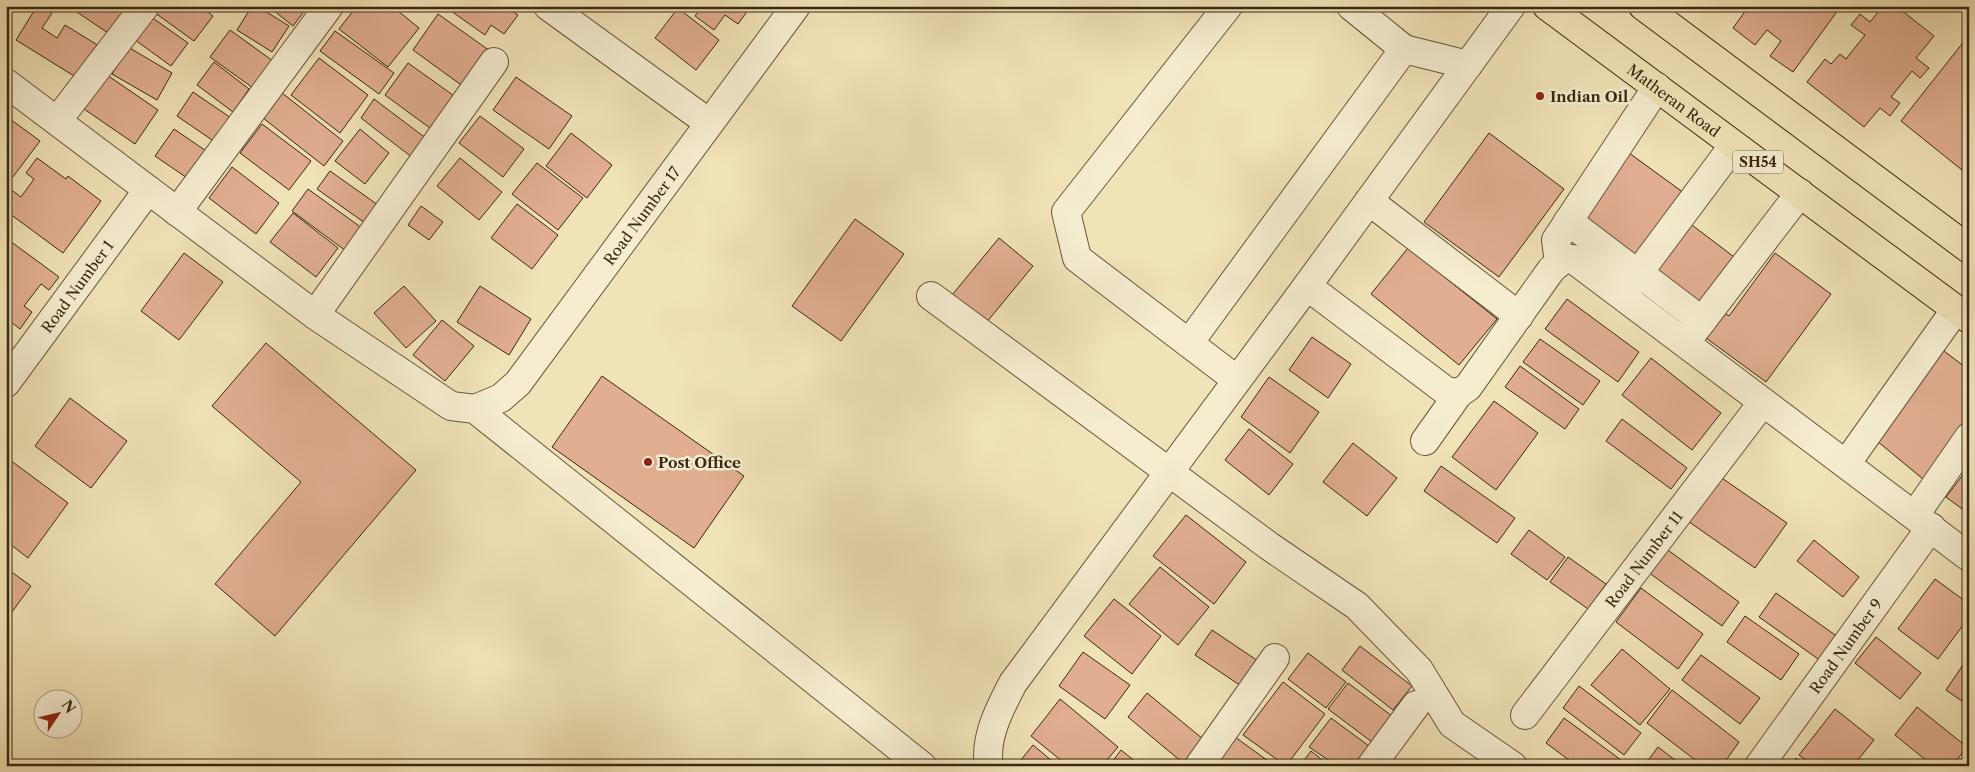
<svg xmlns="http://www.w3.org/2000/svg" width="1975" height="772" font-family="'Libre Caslon Text',serif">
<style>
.building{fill:#e1ae92;stroke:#3a2811}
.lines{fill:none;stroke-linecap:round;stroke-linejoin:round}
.minor-casing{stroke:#68573b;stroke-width:30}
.major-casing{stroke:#3a2811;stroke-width:30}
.minor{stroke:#f6edd1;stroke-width:28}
.major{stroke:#f1e3b8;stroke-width:28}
.poi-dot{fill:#8f2418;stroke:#f6edd1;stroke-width:2}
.labels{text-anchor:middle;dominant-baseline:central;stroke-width:5;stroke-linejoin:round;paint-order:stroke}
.shield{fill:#f6edd1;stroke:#72634b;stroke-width:1}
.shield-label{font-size:14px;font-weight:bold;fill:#3a2811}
.poi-label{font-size:15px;font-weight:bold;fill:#3a2811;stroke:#f6edd1;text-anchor:start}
.street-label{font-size:15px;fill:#3a2811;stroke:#f6edd1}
</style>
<rect width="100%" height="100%" fill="#f1e3b8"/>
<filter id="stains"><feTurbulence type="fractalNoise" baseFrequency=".004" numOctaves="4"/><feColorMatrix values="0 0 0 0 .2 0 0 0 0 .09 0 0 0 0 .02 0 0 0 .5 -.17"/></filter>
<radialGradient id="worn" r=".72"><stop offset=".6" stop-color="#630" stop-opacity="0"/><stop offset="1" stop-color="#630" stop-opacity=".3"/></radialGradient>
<!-- building -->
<path class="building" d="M37,6h5l10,7 -10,15 15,10 8,-13 34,21 -20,33 -63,-39z
M68,6h67l-21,31z
M154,6h46l13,10 -19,25 -43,-31z
M210,6h12l-5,6z
M252,6h5l32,20 -17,26 -35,-22z
M268,6h40l-15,20z
M357,6h35l27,22 -31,39 -49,-38z
M444,6h61l13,9 -14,19 -13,-9 -6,10z
M699,6h52l-13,18 -13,-9 -11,15 -19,-14 6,-8z
M1105,6h12l-5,6z
M1749,6h92l-48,66 -23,-16 11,-15 -14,-11 -12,15 -22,-17z
M1883,6h13l38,30 -18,22 13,10 -9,10 -8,-7 -21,26 9,6 -10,13 -10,-8 -16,19 -57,-45 18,-23 6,5 9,-10 6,5 19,-24 -14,-10 9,-11 10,8z
M678,8l41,32 -23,30 -41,-32z
M147,14l41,29 -17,23 -40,-29z
M438,14l52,37 -26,36 -51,-37z
M230,30l43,31 -20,27 -43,-31z
M335,31l59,42 -15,21 -59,-43z
M1969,35v127l-7,8 -61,-49z
M128,47l44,26 -15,27 -45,-26z
M319,58l49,37 -28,38 -49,-38z
M214,62l35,27 -16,23 -36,-27z
M408,63l49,35 -23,33 -49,-36z
M107,75l51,35 -23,34 -51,-35z
M516,77l56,39 -23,33 -56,-39z
M277,89l66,52 -19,25 -66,-52z
M193,92l38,26 -16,24 -38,-26z
M374,99l53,40 -14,19 -52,-40z
M6,116l34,25 -34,45z
M480,116l44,33 -21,28 -44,-34z
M262,124l49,37 -22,29 -49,-37z
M174,129l38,26 -19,27 -38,-26z
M360,129l29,24 -24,31 -30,-23z
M571,133l41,32 -25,33 -41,-32z
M1489,133l75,56 -65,88 -75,-55z
M1625,150l59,43 -50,69 -58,-42z
M37,158l29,21 2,-3 33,25 -38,52 -57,-42v-12l7,-8 8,6 13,-18 -8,-6z
M460,158l42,34 -23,28 -42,-34z
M537,163l46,35 -25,32 -46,-36z
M232,167l47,36 -23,31 -47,-36z
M330,171l48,34 -13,18 -48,-34z
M308,189l58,42 -16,23 -58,-43z
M517,204l41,31 -26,34 -41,-31z
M421,206l22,16 -14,18 -21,-15z
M293,213l45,35 -22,29 -46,-35z
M855,219l49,35 -63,87 -49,-35z
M1684,219l58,44 -39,51 -56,-44z
M6,238l53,39 -10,13 -8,-6 -17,22 8,6 -12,17 -14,-11z
M999,238l34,28 -47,57 -34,-28z
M1408,248l89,71 -38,46 -88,-71z
M184,253l39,29 -44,58 -38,-29z
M1775,253l56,41 -65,88 -64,-47 18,-25 9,6z
M404,286l32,35 -30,27 -32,-35z
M480,286l51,33 -22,36 -52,-33z
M1567,299l72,53 -21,30 -73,-53z
M442,320l32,26 -29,35 -32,-26z
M1312,337l39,27 -23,34 -39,-28z
M1540,339l60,42 -17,24 -60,-43z
M266,343l150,127 -141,166 -60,-52 86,-102 -89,-76z
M1940,348l29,22v58l-40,56 -58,-48z
M1651,358l70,55 -29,37 -70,-55z
M1520,366l59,43 -14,20 -60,-42z
M602,376l142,100 -50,72 -142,-101z
M1269,377l50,35 -29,41 -49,-36z
M70,398l57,43 -36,47 -56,-42z
M1494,401l44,32 -42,57 -44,-33z
M1622,419l65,49 -16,21 -65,-48z
M1249,429l44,35 -24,31 -44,-35z
M1353,443l44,35 -30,38 -44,-34z
M10,460l58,43 -40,55 -22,-17v-76z
M1441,466l74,52 -18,25 -73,-52z
M1969,467v47l-23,-17z
M1716,474l71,49 -32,45 -70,-49z
M1186,515l60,47 -32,42 -61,-48z
M1529,530l36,27 -18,23 -36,-26z
M1814,540l45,37 -16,20 -46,-36z
M1665,548l74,54 -17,24 -74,-54z
M1568,557l38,27 -18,25 -38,-27z
M1160,567l49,40 -31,38 -49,-41z
M6,568l25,18 -25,34z
M1935,579l34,25v13l-31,42 -40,-30z
M1641,588l62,46 -25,35 -62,-47z
M1776,593l62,44 -17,24 -62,-44z
M1114,599l47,37 -29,38 -48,-38z
M1745,616l54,38 -18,26 -54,-38z
M1212,630l52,35 -17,25 -52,-35z
M1876,637l45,36 -21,26 -45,-36z
M1360,646l52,40 -19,24 -51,-40z
M1622,649l48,40 -30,36 -49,-40z
M1083,652l47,33 -25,34 -46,-33z
M1308,653l38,29 -20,26 -38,-29z
M1701,655l59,43 -20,26 -58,-44z
M1967,659l2,1v46l-23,-16z
M1283,682l42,32 -39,52 -43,-31z
M1348,683l44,33 -20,26 -44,-33z
M1579,686l62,47 -17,22 -61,-47z
M1672,690l67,52 -17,24h-19l-56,-43z
M1147,693l56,46 -20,24 -55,-46z
M1060,699l58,48 -16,19h-34l-37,-30z
M1917,707l50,40 -15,19h-19l-38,-31z
M1835,709l39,31 -21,26h-40l-14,-11z
M1331,718l42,31 -11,17h-25l-28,-19z
M1564,718l57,42 -4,6h-40l-31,-23z
M1235,737l40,29h-60z
M1033,745l25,21h-42z
M1658,747l25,19h-39z
M1121,750l20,16h-32z
M1311,751l19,15h-30z
M1796,758l9,8h-15z"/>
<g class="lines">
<defs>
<g id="minor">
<path d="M548,6l161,117"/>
<path d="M1228,6l-162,206 11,46 160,122"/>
<path d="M1404,49l64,16"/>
<path d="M6,83l309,232 136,91 24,3 447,357"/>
<path d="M57,121l88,-115"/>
<path d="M1369,201l150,115"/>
<path d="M177,212l152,-206"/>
<path d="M1568,221l62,47"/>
<path d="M1559,263l-3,-23 101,-153"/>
<path d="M1639,273l63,48"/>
<path d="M1307,286l139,105 13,2 9,-6 83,-117 11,-11h11l396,298"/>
<path d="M1622,295l112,-150"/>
<path d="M931,296l338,250 88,60 62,64 33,54 61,42"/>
<path d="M315,315l179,-253"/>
<path d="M1189,343l215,-294 -53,-43"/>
<path d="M1685,343l115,-150"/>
<path id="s1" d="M6,383l142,-193"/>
<path id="s2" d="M475,409l26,-11 17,-15 278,-377"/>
<path d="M1425,441l34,-48"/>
<path d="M1846,464l110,-155"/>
<path d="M1915,515l54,-78"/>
<path id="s3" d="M1525,715l238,-313"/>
<path d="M989,766c-5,-28 11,-58 24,-83l294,-397 204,-280"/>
<path d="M1199,766l76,-108"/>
<path d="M1371,766l45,-61"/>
<path id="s4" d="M1759,766l172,-239"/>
</g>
<g id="major">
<path id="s5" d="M1547,6l422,313"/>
<path d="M1643,6l326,243"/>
</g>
</defs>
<!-- minor casing -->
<use href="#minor" class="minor-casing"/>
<!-- major casing -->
<use href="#major" class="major-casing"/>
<!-- minor -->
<use href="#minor" class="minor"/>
<!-- major -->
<use href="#major" class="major"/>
</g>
<!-- markers -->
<g class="poi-dot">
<circle cx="1540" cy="96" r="5"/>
<circle cx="648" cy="462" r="5"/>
</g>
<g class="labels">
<!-- shield labels -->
<rect class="shield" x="1733" y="150.5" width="50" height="23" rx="4"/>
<g class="shield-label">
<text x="1758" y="162">SH54</text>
</g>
<!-- poi labels -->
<g class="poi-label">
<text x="1550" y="96">Indian Oil</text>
<text x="658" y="462">Post Office</text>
</g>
<!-- street labels -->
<g class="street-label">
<text stroke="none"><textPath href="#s5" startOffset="158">Matheran Road</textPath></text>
<text stroke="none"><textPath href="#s2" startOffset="259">Road Number 17</textPath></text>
<text stroke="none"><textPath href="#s1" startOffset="120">Road Number 1</textPath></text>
<text stroke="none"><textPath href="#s3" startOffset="196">Road Number 11</textPath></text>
<text stroke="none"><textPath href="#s4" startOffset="148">Road Number 9</textPath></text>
</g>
</g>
<!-- margin -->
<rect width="1975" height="772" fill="none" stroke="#f1e3b8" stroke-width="25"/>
<rect x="8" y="8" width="1960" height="757" fill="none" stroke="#3a2811" stroke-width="2.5"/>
<rect x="12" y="12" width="1950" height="747" fill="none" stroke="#3a2811"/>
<!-- north arrow -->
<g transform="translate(58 714) rotate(55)"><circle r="24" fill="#f6edd1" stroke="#ab9e84"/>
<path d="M0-4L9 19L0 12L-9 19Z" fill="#8f2418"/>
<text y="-8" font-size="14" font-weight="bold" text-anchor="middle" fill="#3a2811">N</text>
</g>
<rect width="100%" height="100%" filter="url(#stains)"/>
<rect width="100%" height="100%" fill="url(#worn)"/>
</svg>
